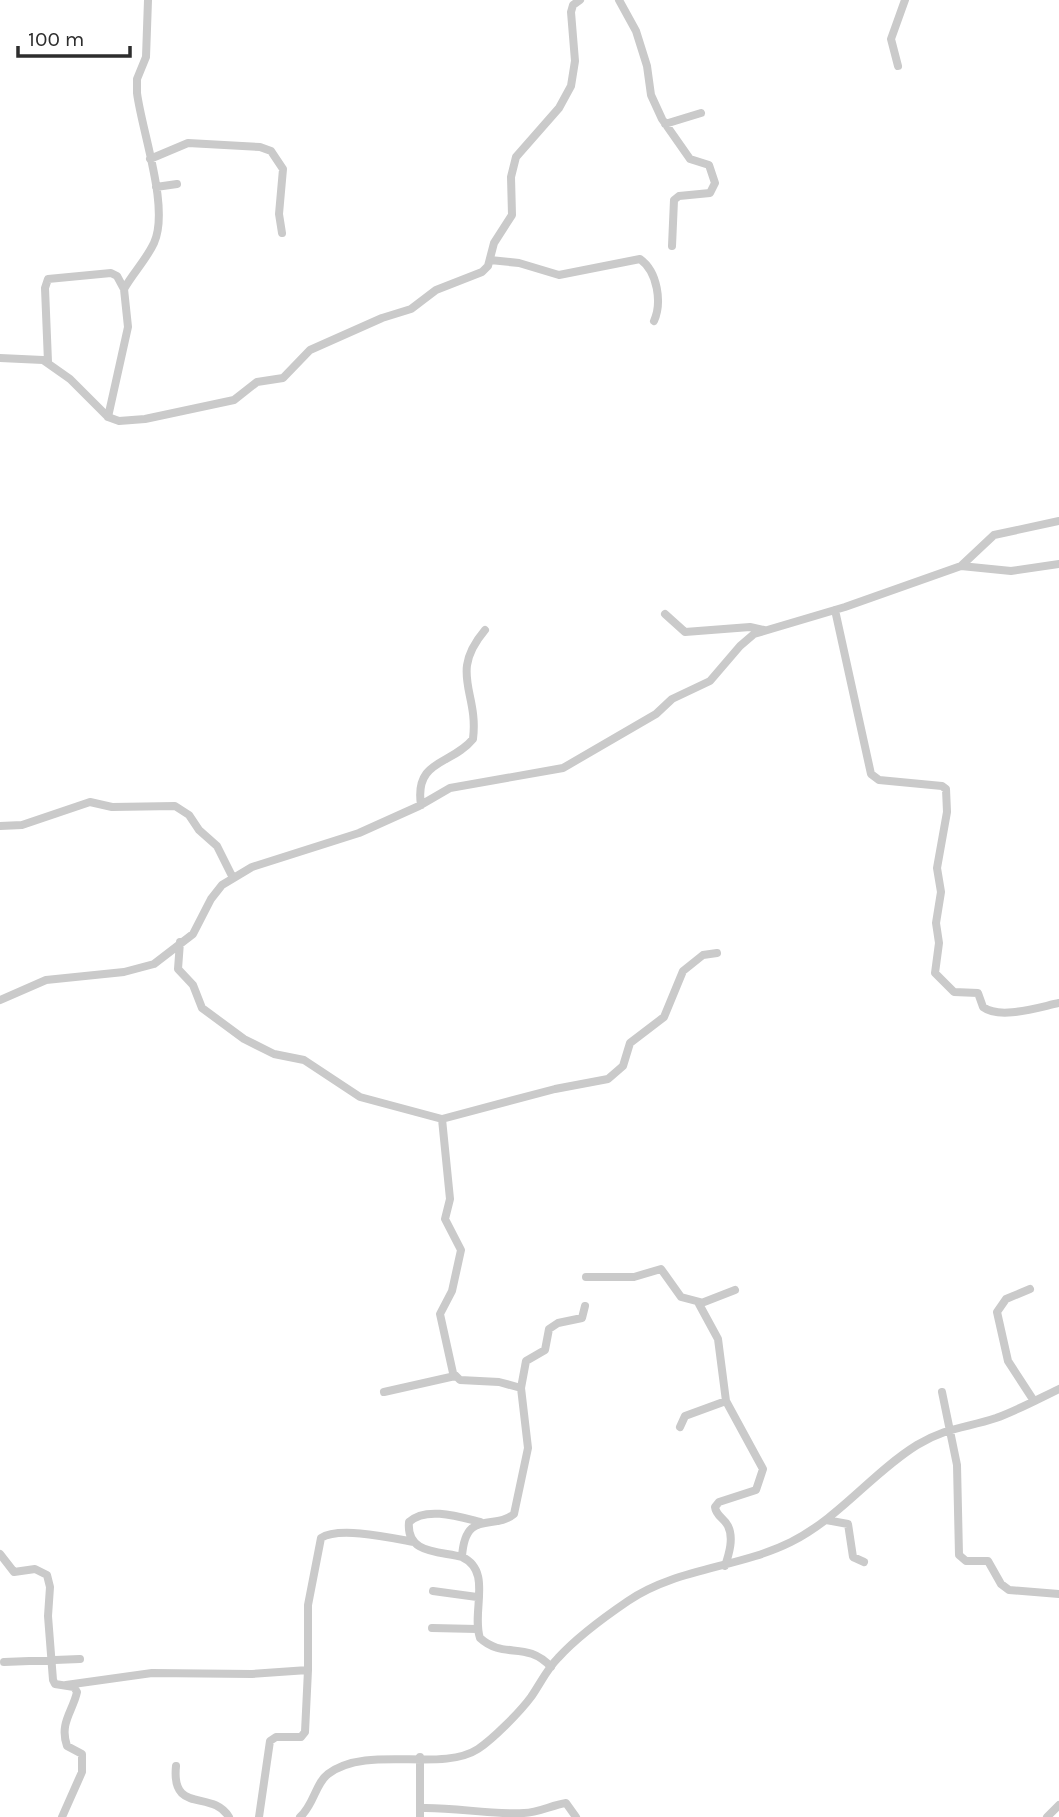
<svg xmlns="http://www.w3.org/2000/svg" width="1059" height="1817" font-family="Karla,sans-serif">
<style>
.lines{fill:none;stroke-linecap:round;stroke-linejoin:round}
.minor{stroke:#cacaca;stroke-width:8}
</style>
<rect width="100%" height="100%" fill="#fff"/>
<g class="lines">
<!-- minor -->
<path class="minor" d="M619,0l17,31 11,35 4,29 11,24 28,40 19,6 6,18 -5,10 -31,3 -5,4 -2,46
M898,66l-7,-27 14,-39
M665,124l36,-11
M150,159l38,-16 72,4 11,4 12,18 -4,45 3,19
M156,187l21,-3
M490,260l29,3 40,12 81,-16c18,13 22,44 14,62
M0,358l43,2 27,19 38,38 11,4 26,-2 89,-19 23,-18 26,-4 27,-28 72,-32 29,-9 25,-19 46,-18 6,-6 6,-23 18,-28 -1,-38 5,-20 43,-49 12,-22 4,-25 -4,-49 2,-7 7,-5
M48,362l-3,-74 3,-9 63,-6 6,3 7,13
M108,417l20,-90 -4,-38c9,-16 22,-29 30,-46 16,-35 -12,-111 -17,-150v-14l9,-22 2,-57
M961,566l50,5 48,-7
M835,610l36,164 8,6 63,6 4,3 1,23 -10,56 4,24 -5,31 3,20 -4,30 19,19 24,1 5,14c17,13 56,0 76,-4
M665,614l20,18 65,-5 14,3
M421,805c-7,-46 31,-40 52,-66 6,-48 -25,-65 12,-109
M0,826l22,-1 68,-23 22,5 63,-1 14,9 10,15 18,16 15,30
M180,942l-2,27 15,16 9,23 42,31 30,15 30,6 56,37 82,22 8,80 -5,20 16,31 -9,41 -12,23 13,59 7,7 39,2 22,6 7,60 -14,66c-20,17 -49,-6 -52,43 31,14 9,55 18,81 24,22 46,2 71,29
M0,1000l46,-20 78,-8 30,-8 39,-30 18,-35 11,-14 30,-18 107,-34 60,-27 31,-18 113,-20 93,-54 16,-15 38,-18 30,-35 14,-12 91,-27 116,-41 33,-31 65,-14
M442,1119l113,-30 53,-10 15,-13 7,-23 34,-26 19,-46 20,-16 14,-2
M586,1277h48l27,-8 20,28 19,5
M1030,1289l-24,10 -9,13 11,49 26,40
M521,1388l5,-27 19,-11 4,-21 9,-6 24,-5 3,-12
M384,1392l71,-16
M942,1392l15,73 2,90 7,6h22l13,23 8,6 50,4
M680,1427l5,-11 41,-15
M826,1520l22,4 5,33 11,5
M0,1554l14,18 21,-3 12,6 3,12 -2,29 5,64 2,4 19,3 3,5c-4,19 -18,31 -10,54l15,8v18l-20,45
M462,1557c-23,-6 -56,-3 -53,-35 17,-16 51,-5 71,0
M725,1566c4,-12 9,-28 3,-40 -4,-8 -12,-10 -13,-19l4,-5 37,-12 7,-21 -37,-68 -8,-62 -19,-35 36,-14
M433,1591l44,6
M432,1628l45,1
M4,1662l76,-3
M308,1670v-65l13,-67c18,-12 71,0 93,4
M66,1685l86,-12 100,1 56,-4 -3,62 -4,5h-25l-6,4 -11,76
M420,1757v60
M176,1766c-5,49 36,23 53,51
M421,1808c35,-1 68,7 103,5 14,0 28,-8 42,-10l10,14
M300,1817c14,-12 15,-33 28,-43 40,-30 113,-1 150,-25 15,-10 42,-37 53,-52 9,-13 16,-28 27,-39 20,-22 45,-40 70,-57 48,-33 111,-33 163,-59 48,-24 81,-69 126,-97 30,-18 49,-17 79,-27 22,-8 42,-19 63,-29
M1047,1817l12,-12"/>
</g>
<!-- scale -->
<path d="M18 46v10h112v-10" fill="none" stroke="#2d2d2d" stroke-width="3.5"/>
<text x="28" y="46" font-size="21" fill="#2d2d2d" stroke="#ffffff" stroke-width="5" paint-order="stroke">100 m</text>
</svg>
